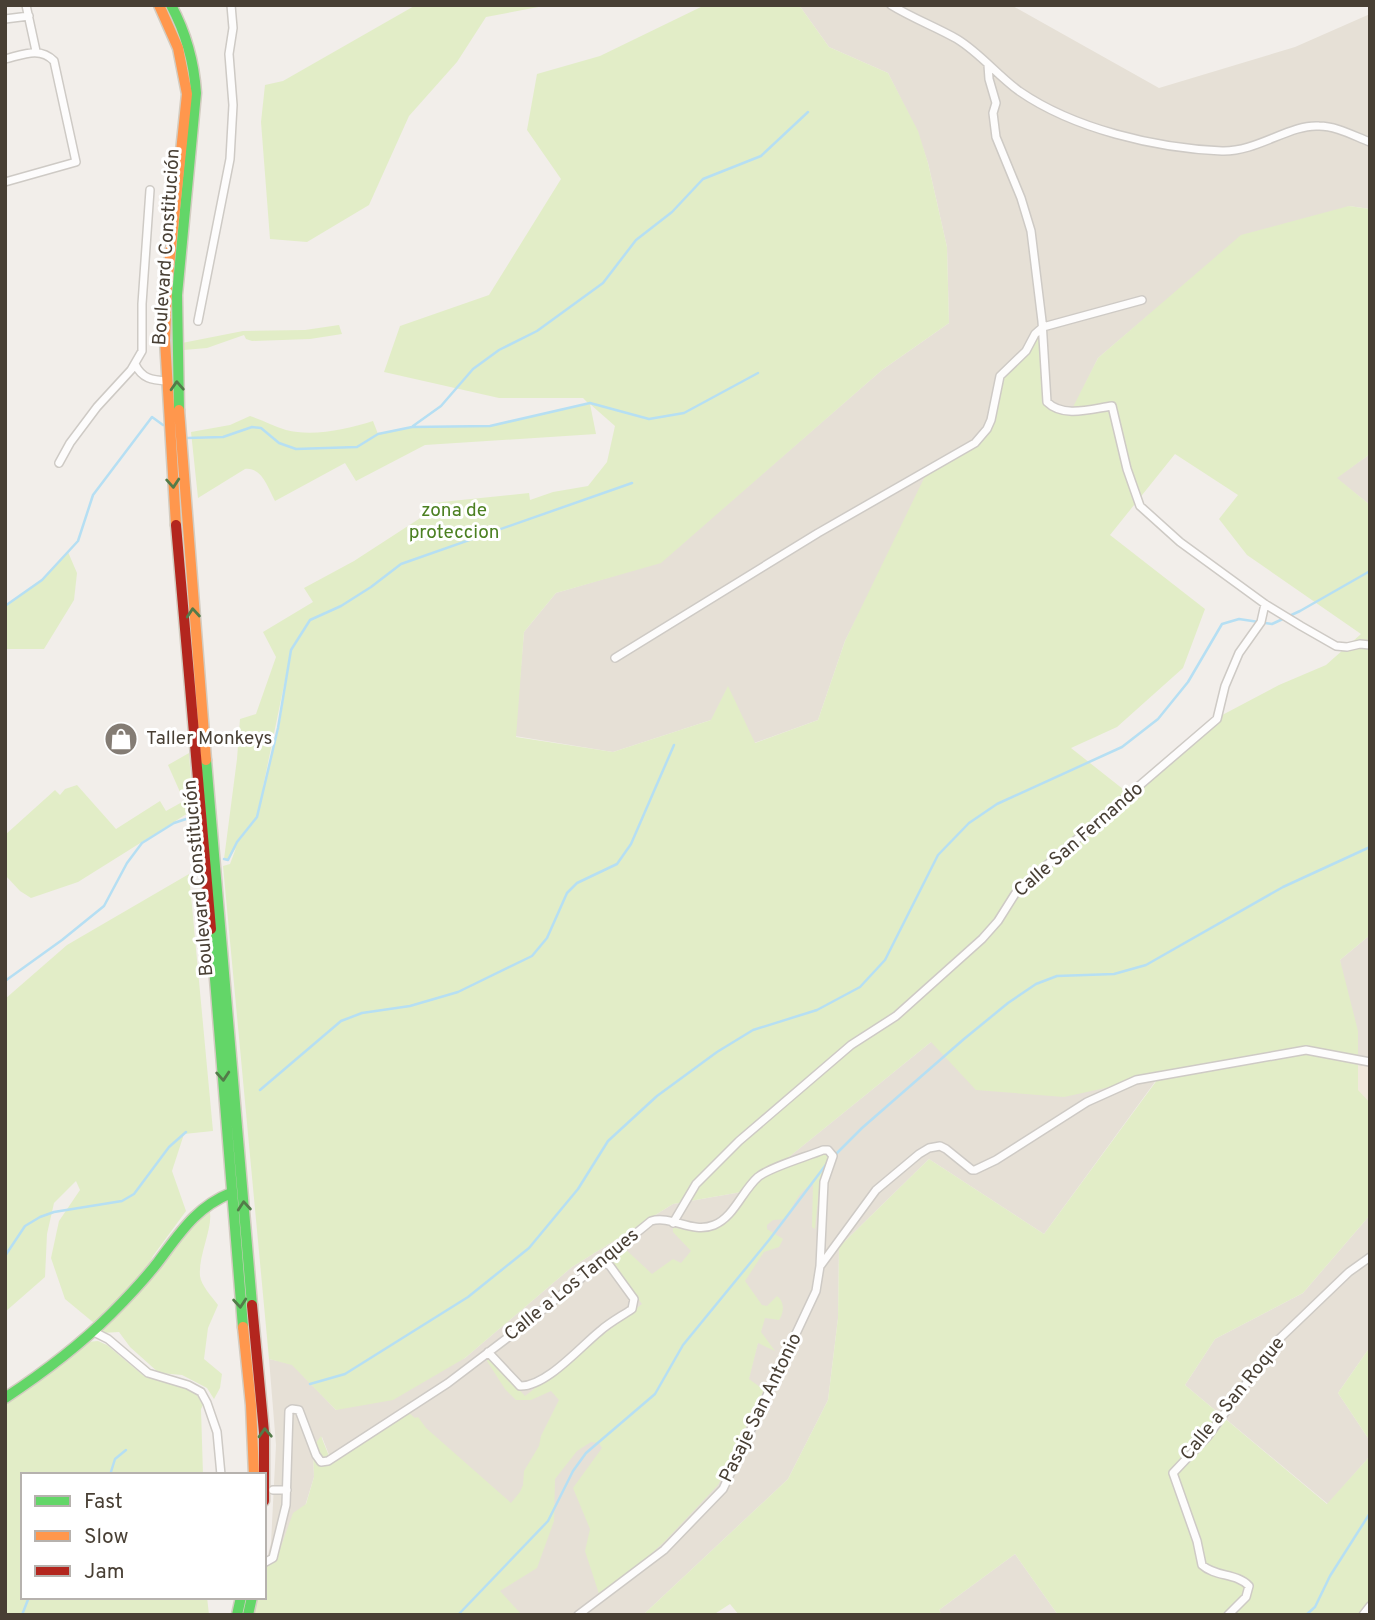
<svg xmlns="http://www.w3.org/2000/svg" width="1375" height="1620" font-family="Overpass,sans-serif">
<style>
.residential{fill:#e6e0d6;fill-rule:evenodd}
.education{fill:#f0e8db}
.green{fill:#e2edc7;fill-rule:evenodd}
.lines{fill:none;stroke-linecap:round;stroke-linejoin:round}
.stream{stroke:#b6dff3;stroke-width:2.5}
.street-casing{stroke:#cecac5;stroke-width:10}
.fast-casing{stroke:#d3ccc1;stroke-width:13}
.slow-casing{stroke:#d3ccc1;stroke-width:13}
.jam-casing{stroke:#d3ccc1;stroke-width:13}
.street{stroke:#fdfcfc;stroke-width:7}
.fast{stroke:#63d668;stroke-width:10}
.slow{stroke:#ff974d;stroke-width:10}
.jam{stroke:#b3261e;stroke-width:10}
.oneway{stroke:#537b49}
.labels{text-anchor:middle;dominant-baseline:central;stroke-width:6;stroke-linejoin:round;paint-order:stroke}
.street-label{font-size:19px;fill:#483f34;stroke:#fff}
.park-label{font-size:19px;fill:#4c8022;stroke:#fff}
.poi-label{font-size:19px;fill:#483f34;stroke:#fff;text-anchor:start}
</style>
<rect width="100%" height="100%" fill="#f2eeea"/>
<!-- residential -->
<path class="residential" d="M799,5h212l148,83 136,-41 75,-33v195l-21,-3 -198,107 -53,45 -26,53 -81,8 -104,139 -42,83 -27,79 -64,23 -43,-23 -98,32 -98,-16 9,-104 32,-39 105,-31 221,-192 67,-47 -2,-76 -19,-84 -11,-32 -29,-58 -59,-26z
M1370,454v51l-34,-27z
M1370,935v168l-12,-13 -18,-130z
M931,1042l229,33 -116,159 -115,-75 -90,88 -1,71 -10,82 -40,79 -145,136h-239l-69,-145 -13,-33 -9,10 1,30 -15,49 -14,26 -18,7 4,-16 5,-98 -7,-86 23,5 44,46 129,-52 107,-91 101,-63 74,-13zM766,1311l-27,103 -126,18z
M1370,1215v132l-32,46 32,48v15l-42,48 -143,-119 30,-46 88,-46z
M1015,1554l43,61h-116l-3,-5z"/>
<!-- education -->
<path class="education" d="M1355,1065l15,2v40l-28,-30z"/>
<!-- green -->
<path class="green" d="M416,5h133l-63,12 -29,45 -48,54 -40,89 -62,37 -37,-3 -9,-117 4,-37 18,-4z
M705,5h94l30,42 59,26 30,58 10,32 19,84 2,76 -67,47 -221,193 -105,30 -32,39 -8,105 97,15 98,-32 17,-34 27,57 63,-23 27,-79 83,-171 47,-27 12,-14 13,-53 43,-49 4,75 24,9 27,-53 143,-123 108,-29 21,3v245l-33,24 33,27v430l-30,25 18,71v59l12,13v112l-67,78 -88,46 -30,46 142,119 43,-48v159h-312l-43,-61 -76,56 3,5h-203l-9,-11 -17,11h-70l145,-136 40,-79 10,-82 1,-71 90,-88 115,75 116,-158 -96,21 -88,-7 -45,-48 -163,132 53,-20 3,-1 5,4 -10,32 -4,40 -3,-2 1,-43c-14,6 -20,22 -27,35l-13,1 -6,5v4l16,10 -4,8 -15,5 -19,29 17,24 5,1 10,-10c8,6 7,17 2,24l-14,-2 -4,14 14,19 -17,-8 -9,36 15,11 -46,95 -53,56 -64,59 -16,-49 5,-22 -17,-41 29,-40 -3,-5 -8,-1 -14,9 -22,28 -1,42 -17,47 -37,23 22,24h-268l4,-18h6v-27l3,-11 11,-4 15,-42 13,-9 8,-27 -1,-30 8,-11 10,25 77,-49 7,6 3,-1 8,11 85,75 9,-11 3,-7 1,-14 15,-25 2,-10 18,-36 -8,-9 -20,9h-15l-11,-11 -18,-28 1,-4 37,39 117,-92 -32,-45 13,-12 29,27 21,-15 8,4 10,-12 -18,-19v-4c9,0 19,4 29,4 22,0 34,-25 45,-41l-74,13 -101,63 -107,91 -72,42 -57,10 -44,-45 -23,-6 -46,-493 7,-2 6,-16 -8,12 -4,-1 13,-100 3,-40 16,-5 20,-57 -13,-25 50,-30 -9,-14 50,-27 74,-48 5,-1 -1,-9 97,-10 1,7 23,-8 35,-6 19,-24 8,-36 -25,-22 6,30 -171,11 -69,36 -11,-18 -70,38c-7,-13 -13,-34 -30,-32l-47,29 -7,-66 39,-7 20,-9c12,4 24,10 36,14 27,7 62,-1 87,-9l5,13 34,-7 78,-1 99,-22 -6,-6h-84l-115,-26 16,-46 89,-31 72,-116 -34,-49 10,-56 63,-18zM1175,454l63,41 -19,24 28,36 114,79 -35,31 -47,20 -70,37 -76,75 -62,-49 46,-21 66,-59 22,-59 -95,-74zM290,656l-11,72 -15,60 -1,-1z
M339,325l3,9 -32,5 -58,2 -6,-2 -2,-4 -37,13 -23,2 -2,-7 61,-12 62,-1z
M68,552l9,21 -3,27 -30,49h-39v-43l37,-26z
M189,753l4,57 -115,72 -47,16 -11,-7 -15,-16v-40l50,-45 5,5 5,-6 12,-4 39,44 44,-28 6,10 18,-10 -16,-36z
M189,874l24,257 -29,3 -12,37 14,40 -33,45 -9,18 -50,49 -29,-24 -14,-41 8,-37 21,-31 -4,-9 -22,22 -7,31 -2,43 -40,35v-313l62,-54z
M209,1208c6,17 -11,46 -9,68 1,9 12,21 18,29l-10,23 -4,31 18,15 -2,14 -6,11 -7,-11 -25,-13 -23,-2 -29,-26 -11,-15 -17,1 3,-9 29,-30 13,-10 18,-21 15,-30z
M98,1341l9,4 37,31 50,14 9,15 -2,4 2,66h-180v122h184l2,18h-204v-213l82,-60z
M1370,1347v94l-32,-48z"/>
<g class="lines">
<!-- stream -->
<path class="stream" d="M413,426l28,-20 32,-37 26,-19 38,-19 66,-48 33,-43 36,-28 31,-33 58,-23 47,-44
M187,438l36,-1 29,-10 9,1 18,15 17,6 61,-2 21,-13 34,-7 78,-1 100,-23 59,16 35,-6 74,-40
M5,606l37,-26 36,-39 15,-46 59,-78 11,8
M224,859l4,1 9,-18 20,-25 21,-89 13,-78 19,-30 31,-14 30,-19 30,-23 231,-81
M5,981l57,-41 42,-34 23,-43 15,-20 32,-20 12,-4
M260,1090l81,-69 21,-8 48,-7 48,-14 74,-36 15,-18 20,-45 10,-10 40,-19 14,-20 43,-99
M835,1155l27,-27 102,-89 44,-36 28,-19 21,-8 57,-2 32,-9 137,-78 87,-40
M5,1256l20,-30 15,-9 14,-5 68,-11 12,-7 35,-47 17,-15
M310,1384l35,-10 123,-77 61,-49 49,-59 30,-48 49,-45 60,-44 36,-22 64,-20 43,-23 25,-27 53,-105 31,-32 28,-19 125,-57 36,-28 30,-37 34,-58 17,-5 33,5 28,-13 70,-40
M110,1475l5,-16 11,-9
M22,1615l7,-18
M458,1615l90,-94 25,-50 13,-18 69,-59 28,-49 86,-105 59,-78
M1306,1615l9,-8 15,-31 40,-63"/>
<defs>
<path id="street" d="M26,5l10,46
M891,5c21,13 45,22 66,34 23,14 40,36 62,52 55,38 136,57 203,60 35,1 68,-27 97,-25 17,0 35,10 51,16
M5,19l24,-3
M5,59c17,-4 35,-13 49,2l22,101 -71,20
M988,65l1,14 7,24 -3,10 3,24 25,61 10,33 11,90 5,81c16,16 44,7 65,4l15,63 13,37 40,36 85,62 36,22 35,20 11,1 13,-3 10,1
M198,321l32,-162 3,-54 -4,-51 4,-26 -2,-23
M135,364c7,15 17,16 32,17
M59,463l11,-20 27,-36 34,-37 11,-19v-47l8,-114
M615,658l203,-125 157,-90 12,-14 4,-9 9,-44 26,-25 9,-17 8,-7 99,-27
M673,1223l23,-39 43,-43 112,-96 45,-29 86,-77 16,-18 17,-27 19,-18 183,-157 8,-33 14,-33 22,-31 4,-18
M821,1265l55,-75 43,-36 10,-6 11,-2 6,3 26,21h3l21,-10 91,-58 49,-22 170,-30 64,12
M92,1331l16,8 40,34 40,12 13,7 6,11 10,29 4,43
M488,1352l32,34c26,1 61,-40 80,-55 10,-9 22,-15 32,-22l2,-10 -24,-33 -8,-5
M273,1490h14
M264,1563l9,-5 13,-53 3,-94 3,-2 7,1 17,45 5,7 7,-1 120,-78 75,-57 128,-105c21,-6 41,13 63,4 20,-8 28,-34 44,-48 12,-10 48,-20 65,-27h5l5,6 -9,26 -4,84 -4,25 -93,198 -59,61 -86,65
M1228,1615l18,-18 3,-11c-12,-13 -34,-9 -47,-21l-5,-24 -24,-68 35,-37 69,-95 72,-69 21,-15
M1363,1615l7,-9"/>
<path id="fast" d="M171,5c15,28 23,56 25,88l-19,202 2,115
M206,760l46,545
M211,929l32,398
M5,1398c38,-25 74,-52 106,-84 16,-16 33,-34 47,-52 22,-29 38,-55 73,-69
M237,1615l4,-18
M248,1615l4,-18"/>
<path id="slow" d="M159,5l19,43 9,46 -20,192 -2,54 11,185
M179,410l27,350
M243,1327l8,78 3,70"/>
<path id="jam" d="M176,525l35,404
M252,1305l12,127v69"/>
</defs>
<!-- street casing -->
<use href="#street" class="street-casing"/>
<!-- fast casing -->
<use href="#fast" class="fast-casing"/>
<!-- slow casing -->
<use href="#slow" class="slow-casing"/>
<!-- jam casing -->
<use href="#jam" class="jam-casing"/>
<!-- street -->
<use href="#street" class="street"/>
<!-- fast -->
<use href="#fast" class="fast"/>
<!-- slow -->
<use href="#slow" class="slow"/>
<!-- jam -->
<use href="#jam" class="jam"/>
</g>
<!-- one-way arrows -->
<defs><path id="oneway-chevron" d="M-2-3.5L2.5 0L-2 3.5" fill="none" stroke-width="1.6" stroke-linecap="round" stroke-linejoin="round" transform="scale(1.75)"/></defs>
<g class="oneway">
<use href="#oneway-chevron" transform="translate(177 386) rotate(-93)"/>
<use href="#oneway-chevron" transform="translate(173 483) rotate(86)"/>
<use href="#oneway-chevron" transform="translate(193 613) rotate(-95)"/>
<use href="#oneway-chevron" transform="translate(223 1076) rotate(86)"/>
<use href="#oneway-chevron" transform="translate(244 1206) rotate(-95)"/>
<use href="#oneway-chevron" transform="translate(240 1303) rotate(85)"/>
<use href="#oneway-chevron" transform="translate(265 1433) rotate(-93)"/>
</g>
<!-- icons -->
<defs>
<symbol id="shop-disc" viewBox="-11 -11 22 22"><circle r="9.5" fill="#847c74" stroke="#fff"/><path d="M-5-2.5h2.3a2.7 3.5 0 0 1 5.4 0H5L5.5 6h-11ZM-1.5-2.5h3a1.5 2.3 0 0 0-3 0Z" fill="#fff"/></symbol>
</defs>
<g fill-rule="evenodd">
<use href="#shop-disc" x="102" y="720" width="38" height="38"/>
</g>
<g class="labels">
<!-- street labels -->
<g class="street-label">
<text transform="translate(167 247) rotate(-86)">Boulevard Constitución</text>
<text transform="translate(1079 840) rotate(-41)">Calle San Fernando</text>
<text transform="translate(199 878) rotate(-95)">Boulevard Constitución</text>
<text transform="translate(572 1285) rotate(-39)">Calle a Los Tanques</text>
<text transform="translate(1233 1399) rotate(-51)">Calle a San Roque</text>
<text transform="translate(761 1408) rotate(-64)">Pasaje San Antonio</text>
</g>
<!-- park labels -->
<g class="park-label">
<text x="454" y="511">zona de<tspan x="454" dy="22">proteccion</tspan></text>
</g>
<!-- poi labels -->
<g class="poi-label">
<text x="146" y="739">Taller Monkeys</text>
</g>
</g>
<!-- border -->
<rect width="1375" height="1620" fill="none" stroke="#483f34" stroke-width="14"/>
<!-- legend -->
<rect x="21" y="1473" width="245" height="126" fill="#ffffff" stroke="#b6b2ae" stroke-width="2"/>
<rect x="35" y="1496" width="35" height="10" fill="#63d668" stroke="#b6b2ae" stroke-width="2"/>
<text x="84" y="1508" font-size="21" fill="#483f34">Fast</text>
<rect x="35" y="1531" width="35" height="10" fill="#ff974d" stroke="#b6b2ae" stroke-width="2"/>
<text x="84" y="1543" font-size="21" fill="#483f34">Slow</text>
<rect x="35" y="1566" width="35" height="10" fill="#b3261e" stroke="#b6b2ae" stroke-width="2"/>
<text x="84" y="1578" font-size="21" fill="#483f34">Jam</text>
</svg>
